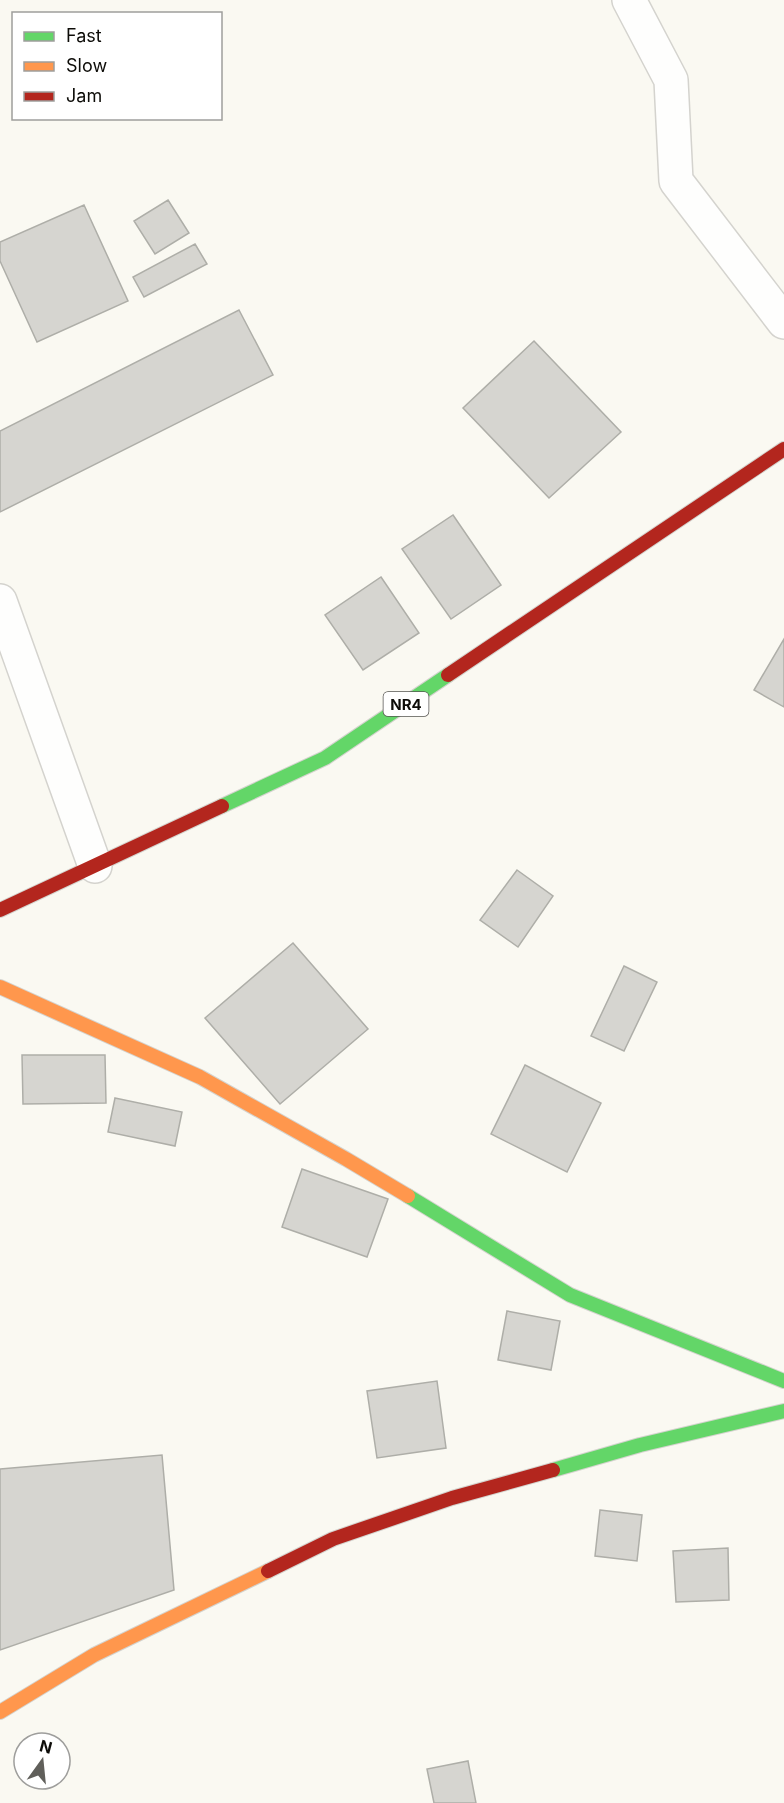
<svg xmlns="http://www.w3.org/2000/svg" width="784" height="1803" font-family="Inter,sans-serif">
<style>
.building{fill:#d6d5d0;stroke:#aeaea8;stroke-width:1.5}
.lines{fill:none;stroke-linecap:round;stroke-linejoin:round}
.street-casing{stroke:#d4d3ce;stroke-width:36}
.fast-casing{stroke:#d4d3ce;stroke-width:16}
.slow-casing{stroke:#d4d3ce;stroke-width:16}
.jam-casing{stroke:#d4d3ce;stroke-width:16}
.street{stroke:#fefefd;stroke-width:33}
.fast{stroke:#63d668;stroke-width:14}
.slow{stroke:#ff974d;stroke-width:14}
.jam{stroke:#b3261e;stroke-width:14}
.labels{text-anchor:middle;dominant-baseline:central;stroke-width:4.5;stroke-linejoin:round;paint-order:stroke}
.shield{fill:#fff;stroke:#565552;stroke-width:1.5}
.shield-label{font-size:15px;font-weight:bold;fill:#0d0c08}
</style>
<rect width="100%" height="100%" fill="#faf9f2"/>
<!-- building -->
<path class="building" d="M168,200l21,33 -34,21 -21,-33z
M84,205l44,96 -91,41 -37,-81v-19z
M195,244l12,20 -63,33 -11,-20z
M239,310l34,65 -273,137v-81z
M534,341l87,91 -72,66 -86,-90z
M453,515l48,70 -50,34 -49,-70z
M381,577l38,56 -56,37 -38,-55z
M784,639v68l-30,-17z
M517,870l36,26 -35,51 -38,-27z
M293,943l75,86 -88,75 -75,-86z
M624,966l33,16 -33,69 -33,-15z
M22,1055h83l1,48 -83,1z
M525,1065l76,38 -34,69 -76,-38z
M115,1098l67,14 -7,34 -67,-14z
M302,1169l86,30 -21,58 -85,-30z
M507,1311l53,10 -9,49 -53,-10z
M437,1381l9,67 -69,10 -10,-67z
M162,1455l12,135 -174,60v-181z
M600,1510l42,5 -5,46 -42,-5z
M728,1548l1,52 -53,2 -3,-51z
M468,1761l8,42h-42l-7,-34z"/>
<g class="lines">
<defs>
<path id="street" d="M629,0l42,80 5,101 108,141
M0,601l95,265"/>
<path id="fast" d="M222,806l103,-48 123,-83
M408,1196l162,99 214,86
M553,1470l87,-25 144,-34"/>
<path id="slow" d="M0,987l200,90 146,82 62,37
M0,1712l94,-57 174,-84"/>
<path id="jam" d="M448,675l336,-226
M0,910l222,-104
M268,1571l65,-32 119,-41 101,-28"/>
</defs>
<!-- street casing -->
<use href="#street" class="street-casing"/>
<!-- fast casing -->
<use href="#fast" class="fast-casing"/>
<!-- slow casing -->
<use href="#slow" class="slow-casing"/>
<!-- jam casing -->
<use href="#jam" class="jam-casing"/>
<!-- street -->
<use href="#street" class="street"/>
<!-- fast -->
<use href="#fast" class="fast"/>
<!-- slow -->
<use href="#slow" class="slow"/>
<!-- jam -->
<use href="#jam" class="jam"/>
</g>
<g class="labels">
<!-- shield labels -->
<rect class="shield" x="383.5" y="692" width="45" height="24" rx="4.5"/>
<g class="shield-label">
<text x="406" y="704">NR4</text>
</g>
</g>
<!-- legend -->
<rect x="12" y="12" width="210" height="108" fill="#ffffff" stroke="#9e9e9c" stroke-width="1.5"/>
<rect x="24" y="32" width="30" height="9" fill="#63d668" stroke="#9e9e9c" stroke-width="1.5"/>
<text x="66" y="42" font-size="18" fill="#0d0c08">Fast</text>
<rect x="24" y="62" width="30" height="9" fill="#ff974d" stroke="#9e9e9c" stroke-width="1.5"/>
<text x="66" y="72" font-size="18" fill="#0d0c08">Slow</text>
<rect x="24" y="92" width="30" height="9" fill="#b3261e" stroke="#9e9e9c" stroke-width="1.5"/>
<text x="66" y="102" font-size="18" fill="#0d0c08">Jam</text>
<!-- north arrow -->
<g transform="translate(42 1761) rotate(15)"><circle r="28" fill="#ffffff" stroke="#9e9e9c" stroke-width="1.5"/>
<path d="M0-4.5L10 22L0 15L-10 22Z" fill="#605f5a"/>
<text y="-9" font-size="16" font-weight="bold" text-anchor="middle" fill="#0d0c08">N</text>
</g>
</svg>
